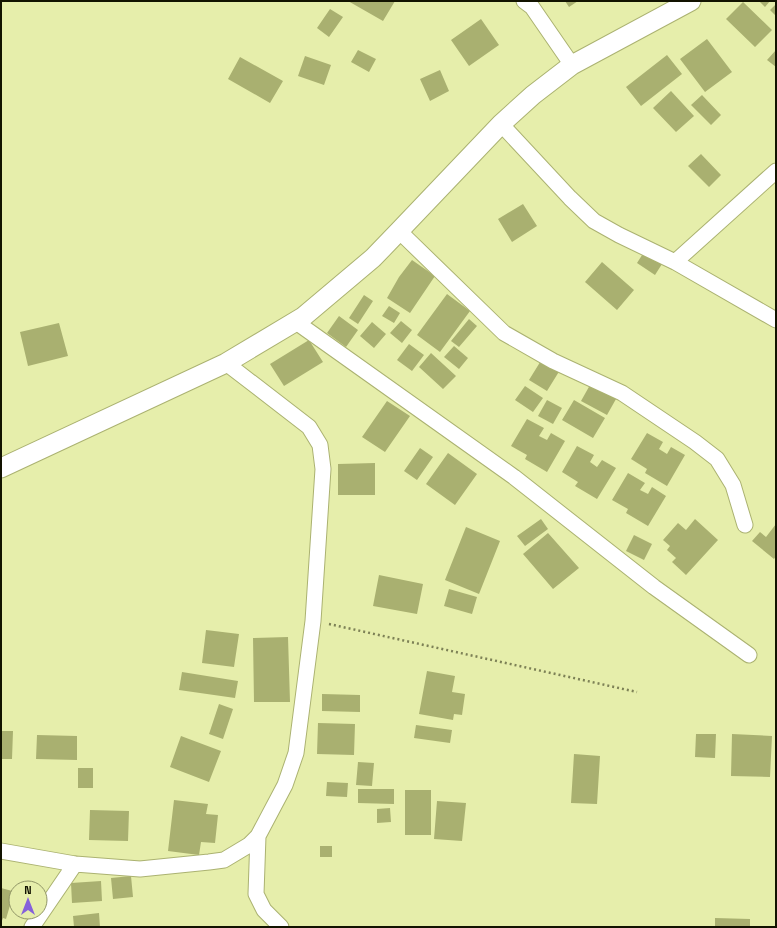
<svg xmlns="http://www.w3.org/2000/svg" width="777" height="928" font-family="'Space Grotesk',sans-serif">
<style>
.building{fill:#a9b070}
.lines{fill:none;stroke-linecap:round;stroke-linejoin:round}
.minor-casing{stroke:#abb271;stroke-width:17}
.tertiary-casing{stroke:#abb271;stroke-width:21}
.path{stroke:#7d8156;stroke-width:2.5;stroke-dasharray:2 3;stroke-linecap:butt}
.minor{stroke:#fff;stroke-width:15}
.tertiary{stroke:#fff;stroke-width:19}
</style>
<rect width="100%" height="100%" fill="#e6eeab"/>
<!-- building -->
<path class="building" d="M348,1h47l-12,20z
M565,1h13l-9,6z
M759,1h11l-5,6z
M743,2l29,28 -17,17 -29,-28z
M776,4v12l-6,-6z
M330,9l13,8 -14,20 -12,-9z
M481,19l18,26 -30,21 -18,-26z
M707,39l25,33 -27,20 -25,-33z
M358,50l18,9 -7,13 -18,-10z
M776,50v17l-9,-7z
M667,55l15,19 -41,32 -15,-19z
M305,56l26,9 -7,20 -26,-9z
M240,57l43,24 -13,22 -42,-24z
M440,70l9,21 -19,10 -10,-22z
M671,91l23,25 -18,16 -23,-24z
M702,95l19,20 -10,10 -20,-20z
M701,154l20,21 -12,12 -21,-21z
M523,204l14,22 -25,16 -14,-23z
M644,252l18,12 -7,11 -18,-12z
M412,260l23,16 -25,37 -23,-15 12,-21z
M602,262l32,28 -17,20 -32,-28z
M447,294l23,17 -30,41 -23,-17z
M364,295l9,6 -15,23 -9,-6z
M389,306l11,7 -6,10 -12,-7z
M339,316l19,14 -12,17 -19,-14z
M469,319l8,7 -18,21 -8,-6z
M401,321l11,9 -10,13 -12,-10z
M372,322l14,12 -12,14 -14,-12z
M59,323l9,33 -40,10 -8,-34z
M309,340l14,22 -39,24 -14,-22z
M409,344l15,11 -12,16 -15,-11z
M454,346l14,12 -9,11 -15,-12z
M431,353l25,23 -13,13 -24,-22z
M542,359l18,11 -13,21 -18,-11z
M590,385l26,14 -9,16 -26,-14z
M525,386l18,12 -10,14 -18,-12z
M547,400l15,8 -9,16 -15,-8z
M574,400l31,18 -12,20 -31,-18z
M387,401l23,15 -25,36 -23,-15z
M527,419l17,9 -5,8 8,4 4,-7 14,8 -18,31 -22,-13 2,-4 -16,-9z
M647,433l16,9 -4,7 8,5 4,-7 14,8 -18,31 -22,-13 2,-4 -16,-10z
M577,446l17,9 -4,7 7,5 5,-7 14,8 -19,31 -22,-13 3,-4 -16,-10z
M420,448l13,9 -16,23 -13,-9z
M448,453l29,21 -22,31 -29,-21z
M375,463v32h-37v-31z
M628,473l17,10 -5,7 8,4 4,-7 14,9 -18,30 -22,-13 2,-4 -16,-9z
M541,519l7,10 -23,17 -8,-10z
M695,519l23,21 -32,35 -14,-13 4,-4 -9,-8 3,-4 -7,-6 15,-17 8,7z
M776,524v32l-2,3 -22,-18 8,-9 6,5z
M466,527l34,14 -21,53 -34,-14z
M548,533l31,35 -26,21 -30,-35z
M634,535l18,9 -8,16 -18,-9z
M379,575l44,9 -6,30 -44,-8z
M449,589l28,8 -5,17 -28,-8z
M206,630l33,4 -5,33 -32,-4z
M288,637l2,65h-36l-1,-64z
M427,671l28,5 -3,16 13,2 -3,21 -8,-1 -1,6 -34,-6z
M182,672l56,9 -3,17 -56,-8z
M322,694l38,1v17l-38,-1z
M219,704l14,5 -10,30 -14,-5z
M318,723l37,1 -1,31 -37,-1z
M416,725l36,5 -2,13 -36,-5z
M1,731h12l-1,28h-11z
M696,734h20l-1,24 -20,-1z
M732,734l40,2 -2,41 -39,-1z
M37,735l40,1v24l-41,-1z
M181,736l40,15 -12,31 -39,-15z
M574,754l26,2 -3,48 -26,-1z
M358,762l16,1 -2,23 -16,-1z
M78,768h15v20h-15z
M327,782l21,1 -1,14 -21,-1z
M358,789h36v15l-36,-1z
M405,790h26v45h-26z
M174,800l34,4 -2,10 12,1 -3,28 -14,-1 -2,13 -31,-4z
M437,801l29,2 -4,38 -28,-2z
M390,808l1,14 -14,1v-14z
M90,810l39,1 -1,30 -39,-1z
M320,846h12v11h-12z
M131,876l2,21 -20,2 -2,-21z
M101,881l1,20 -30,2 -1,-20z
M1,888l15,4v11l-5,-1 -5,17 -3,-1 -2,5z
M99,913l1,14h-26l-1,-11z
M715,918l35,1v8h-35z"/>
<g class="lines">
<defs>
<path id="minor" d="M524,1l8,6 40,58
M501,124l69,74 24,23 25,14 56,27 101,58
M399,231l105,102 49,28 69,32 73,49 22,17 16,26 12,40
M675,262l101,-91
M296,322l218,155 140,110 95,68
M258,836l-2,58 8,16 17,17
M1,851l74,13 65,5 69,-7 15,-2 25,-15 9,-9 27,-51 11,-32 17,-132 10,-152 -3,-24 -11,-18 -83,-64
M32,927l43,-63"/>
<path id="tertiary" d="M1,468l225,-105 77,-46 70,-59 26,-27 102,-107 32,-29 39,-30 119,-64"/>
</defs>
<!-- minor casing -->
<use href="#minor" class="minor-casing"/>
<!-- tertiary casing -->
<use href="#tertiary" class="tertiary-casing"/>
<!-- path -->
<path class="path" d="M329,624l308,68"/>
<!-- minor -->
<use href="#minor" class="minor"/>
<!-- tertiary -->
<use href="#tertiary" class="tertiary"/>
</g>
<!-- border -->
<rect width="777" height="928" fill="none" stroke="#121300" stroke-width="4"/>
<!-- north arrow -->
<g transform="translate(28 900)"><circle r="19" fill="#e6eeab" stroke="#919667"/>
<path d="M0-3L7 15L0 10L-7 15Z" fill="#8561db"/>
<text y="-6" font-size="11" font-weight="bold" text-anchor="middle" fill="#121300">N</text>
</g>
</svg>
